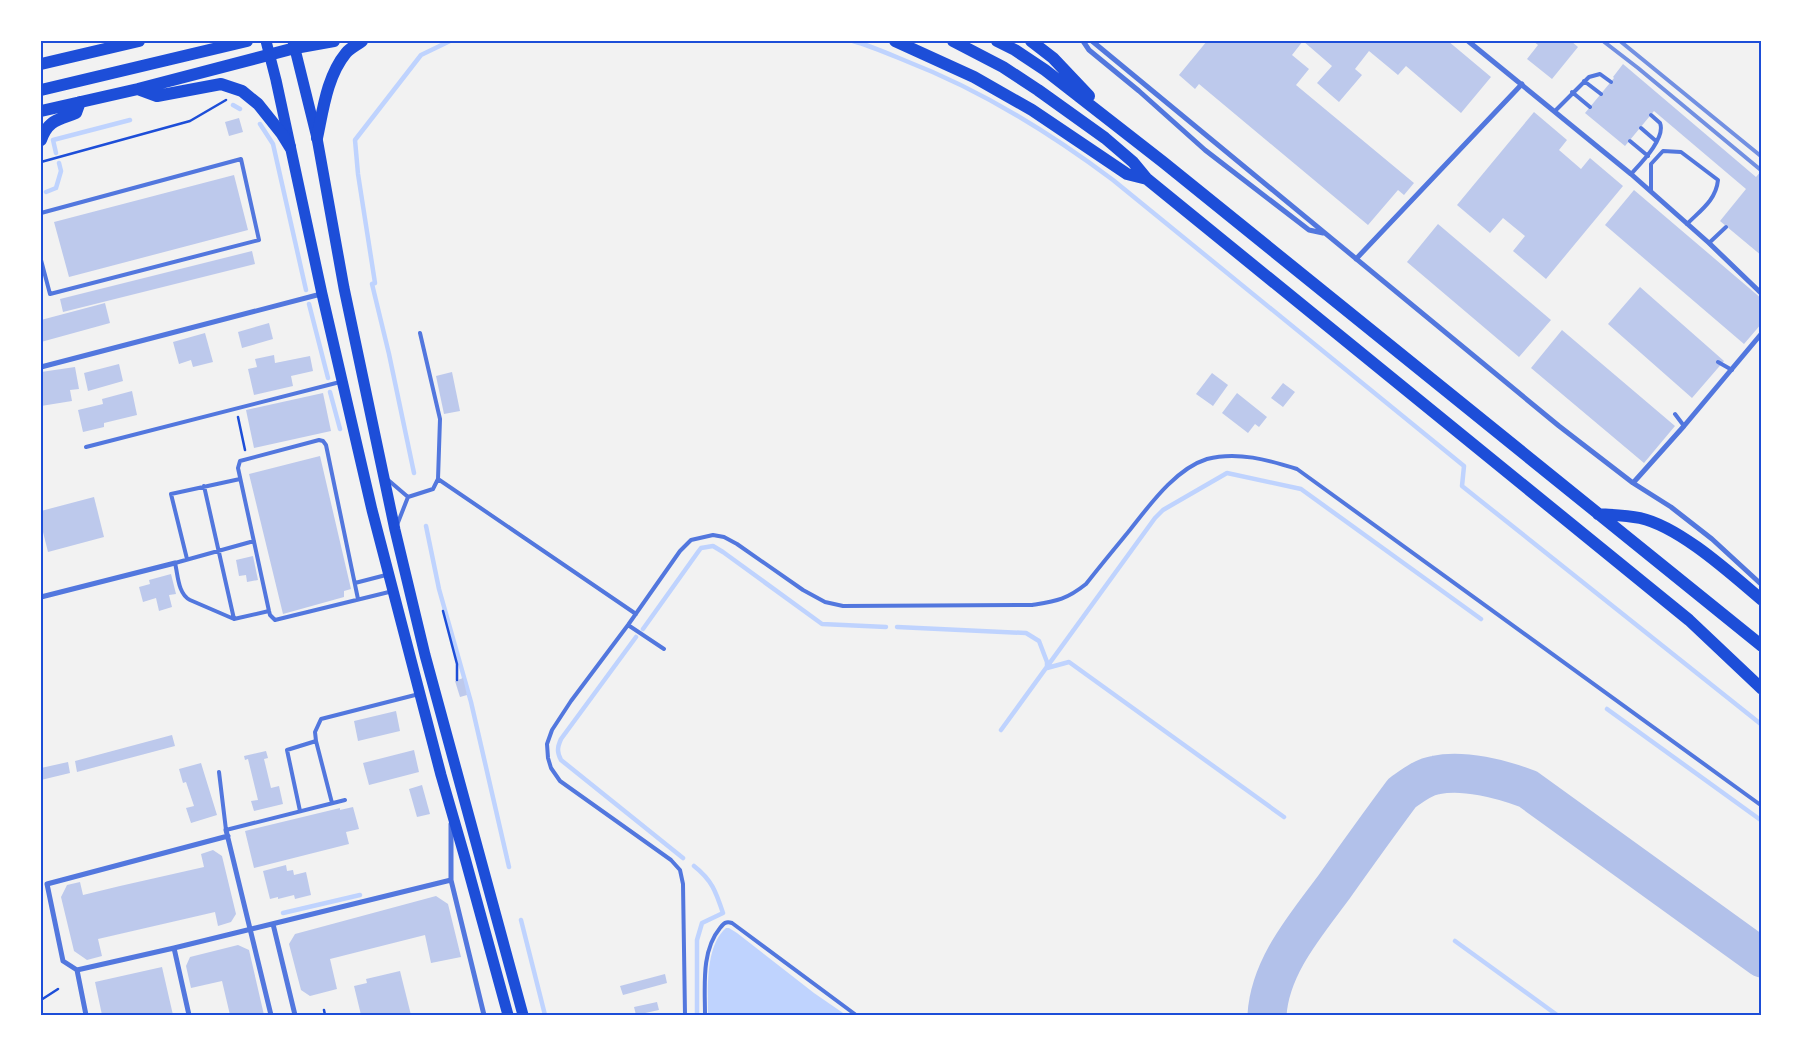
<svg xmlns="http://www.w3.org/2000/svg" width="1803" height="1056" font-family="'PT Sans Narrow',sans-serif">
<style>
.water{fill:#bfd3fe}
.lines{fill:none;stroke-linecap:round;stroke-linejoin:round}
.stream{stroke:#bfd3fe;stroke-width:4.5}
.taxiway{stroke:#b2c1ea;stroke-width:39}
.building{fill:#bdc9ec}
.path{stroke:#1d4ed8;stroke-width:2.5}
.service{stroke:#5277de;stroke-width:4}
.minor{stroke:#5277de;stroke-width:5}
.primary{stroke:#1d4ed8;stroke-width:11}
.trunk{stroke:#1d4ed8;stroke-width:12}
.rail{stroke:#7290e2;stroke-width:4}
.neatline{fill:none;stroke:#1d4ed8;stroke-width:2}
</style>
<rect width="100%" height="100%" fill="#f2f2f2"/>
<!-- water -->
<path class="water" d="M726,928h3l8,5 77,60 32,22h-138c0,-26 -3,-69 18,-87z"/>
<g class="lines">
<!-- stream -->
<path class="stream" d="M853,41c18,5 36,13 53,20 75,29 143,71 207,119l351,286 -2,20 300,239
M233,105l7,4
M260,124l13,20 33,146
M56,153l-3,-13 77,-20
M46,192l10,-4 5,-17 -2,-8
M309,304l19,74
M330,392l10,37
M414,473l-25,-119 -17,-70 3,-1 -17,-109 -3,-34 66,-85 29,-14
M426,526l13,63 32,113 38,165
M897,627l129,6 13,8 8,21v6l22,-6 215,155
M643,629l55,-77 3,-4 12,-2 10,6 99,72 64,3
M636,637l-75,102c-4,9 -4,13 0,21l122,98
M1607,709l155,112
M1001,730l154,-212 8,-8 64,-37 74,16 180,130
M694,866c18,14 22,26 29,47l-21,10 -5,17v75
M283,913l77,-18
M521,920l24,95
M1455,941l102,74"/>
<!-- taxiway -->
<path class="taxiway" d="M1267,1015c3,-49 39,-90 67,-128 22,-31 45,-63 68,-94 10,-7 21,-16 34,-18 27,-6 66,4 92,14l234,169"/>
</g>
<!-- building -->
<path class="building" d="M1207,41h241l43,36 -30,36 -55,-47 -8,9 -29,-24 -14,18 7,6 -23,27 -22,-19 15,-17 -29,-25 -11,14 17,14 -13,16 118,98 -10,12 -6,-5 -30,35 -169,-141 -4,5 -16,-14z
M1533,41h38l7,6 -26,32 -25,-20 11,-14z
M1623,64l133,113 6,-7v86l-42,-35 26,-32 -92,-78 -29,35 -40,-33 29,-35 -1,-1z
M1534,112l33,28 -8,10 22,19 9,-11 33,28 -77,93 -33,-28 12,-15 -22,-18 -13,15 -33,-28z
M239,118l4,14 -14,4 -4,-14z
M234,175l14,55 -179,47 -15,-55z
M1634,190l128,109v24l-18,21 -139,-119z
M1438,224l113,96 -32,37 -112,-95z
M252,251l3,13 -192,48 -3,-13z
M1640,287l84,74 -32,37 -84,-74z
M105,303l5,20 -69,19v-22z
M269,323l4,16 -31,9 -4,-16z
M1562,330l113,96 -31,37 -113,-95z
M205,333l8,29 -20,5 -2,-7 -12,4 -6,-22z
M274,355l1,8 35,-7 3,15 -22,5 2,10 -39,9 -6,-26 9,-2 -2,-8z
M119,364l4,17 -35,10 -4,-18z
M75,367l4,22 -9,1 2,11 -31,5v-34z
M452,372l8,39 -16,3 -8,-38z
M1212,373l16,12 -15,21 -17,-12z
M1283,383l12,9 -12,15 -12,-9z
M132,391l5,24 -33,8v4l-21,5 -5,-22 25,-6 -1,-5z
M323,393l8,38 -77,17 -8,-38z
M1237,393l30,24 -8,10 -4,-3 -7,9 -26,-20z
M320,456l31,133 -7,2v6l-61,17 -34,-140z
M94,497l10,40 -56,15 -7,-28v-13z
M253,556l5,24 -11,2 -1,-7 -7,1 -3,-16z
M171,574l5,20 -7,1 3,12 -13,4 -3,-13 -13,4 -4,-15 11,-3 -1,-4z
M463,678l4,17 -7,2 -5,-16z
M396,711l4,20 -42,10 -4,-20z
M172,735l3,11 -98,26 -2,-11z
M414,750l5,22 -50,13 -6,-22z
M266,751l2,7 -4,1 7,29 8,-2 4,18 -29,7 -3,-10 7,-1 -10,-41 -3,1 -1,-4z
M68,762l2,11 -29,7v-12z
M201,763l16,52 -26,8 -5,-15 8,-2 -8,-24 -3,1 -4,-14z
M422,785l8,29 -13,3 -8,-28z
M353,807l6,22 -13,3 3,12 -95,24 -9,-37 95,-23v2z
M213,850l9,6 14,58 -5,8 -13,4 -3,-14 -117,27 4,17 -15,4 -13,-9 -13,-54 6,-12 13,-3 3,13 37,-9 84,-19 -3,-13z
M286,865l1,6 6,-1 1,5 12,-3 5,23 -16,4 -1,-4 -16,4v-2l-8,2 -7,-28z
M436,896l12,8 13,53 -30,6 -6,-28 -95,24 7,30 -27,7 -9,-6 -12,-46 6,-10z
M238,945l11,5 15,65h-34l-8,-34 -31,7 -5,-22 4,-9z
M162,967l11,48h-71l-7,-33z
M400,971l11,44h-50l-7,-29 13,-3 -1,-4z
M665,974l2,9 -44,12 -3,-9z
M657,1002l2,8 -23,5 -2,-8z"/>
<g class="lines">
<!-- path -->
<path class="path" d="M41,162l149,-41 36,-21
M238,417l7,33
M443,611l14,53v16
M41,1000l17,-11
M324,1010l1,5"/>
<!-- service -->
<path class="service" d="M1584,81l17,13
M1572,92l18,15
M1555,111l34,-34 11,-3 11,8
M1641,128l15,13
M1630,141l18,15
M1631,174c10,-11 35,-36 29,-51l-9,-8
M1651,191v-27l12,-13 18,1 37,28c-2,20 -17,30 -31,44
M41,213l200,-54 18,81 -209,54 -9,-34
M1709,243l17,-16
M1718,362l14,8
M1675,414l9,12
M86,447l254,-65
M387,479l21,18
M438,479l198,135
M204,486l30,133
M408,497l25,-8 5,-10 2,-60 -20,-86
M397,525l11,-28
M254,541l-79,22c3,12 3,31 15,37l44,19 35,-8
M187,559l-16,-65 69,-15
M355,583l31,-8
M358,599l-32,-154 -3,-4 -4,-1 -79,21 -2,7 31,143 1,4 5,5 114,-28 3,-1
M628,625l36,24
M316,741l-1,-9 6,-13 98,-25
M219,772l7,58 119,-30
M300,811l-13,-61 29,-9 16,62
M685,1015l-2,-131 -3,-14 -9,-10 -111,-79 -9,-13 -3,-10 -1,-14 5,-14 19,-29 57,-76 52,-74 11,-11 22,-5 11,2 13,7 66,46 22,12 18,4 189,-1c24,-4 34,-5 54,-21 14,-18 29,-36 43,-53 20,-25 46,-62 78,-72 30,-8 62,1 90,10l465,337
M705,1015c0,-29 -4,-64 15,-87 4,-5 6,-7 12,-5l124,92"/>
<!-- minor -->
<path class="minor" d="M1083,41l6,9 50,41 66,59 104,80 14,3
M1092,41l467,385 74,57 38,24 41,32 50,46
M1468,41l163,133 78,69 53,51
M1356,259l166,-175
M41,367l280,-73
M1633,483l51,-57 78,-93
M41,597l134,-34
M451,824v56l33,135
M226,830l45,185
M273,924l22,91
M174,948l15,67
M77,970l97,-22 277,-68
M86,1015l-9,-45 -14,-9 -16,-77 181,-48"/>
<!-- primary -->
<path class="primary" d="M266,41l10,39 46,214 50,216 69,265 24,83 43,157
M293,41l24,97 27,150 51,242 30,125 98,360"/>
<!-- trunk -->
<path class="trunk" d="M895,41l79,36 58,33 95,64 20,5
M953,41l50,26 35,23 67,48 28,24 14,17 542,441 73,69
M997,41l18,9 30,20 118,92 599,484
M1031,41l22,17 36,38
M41,64l98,-23
M138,89l19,7 64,-12 21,7 16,13 24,30 8,13
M41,90l206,-49
M41,111l97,-22 157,-41 39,-7
M317,138c6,-28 10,-62 29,-85 4,-5 11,-8 16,-12
M41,140c7,-20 17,-20 35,-27l4,-11
M1598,514c13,1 28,1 42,4 40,9 90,55 122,82"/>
<!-- rail -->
<path class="rail" d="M1603,41l35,27 124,103
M1620,41l142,116"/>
</g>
<!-- border -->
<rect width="1803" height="1056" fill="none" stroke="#ffffff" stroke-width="85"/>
<rect x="42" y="42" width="1718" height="972" class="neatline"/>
</svg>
